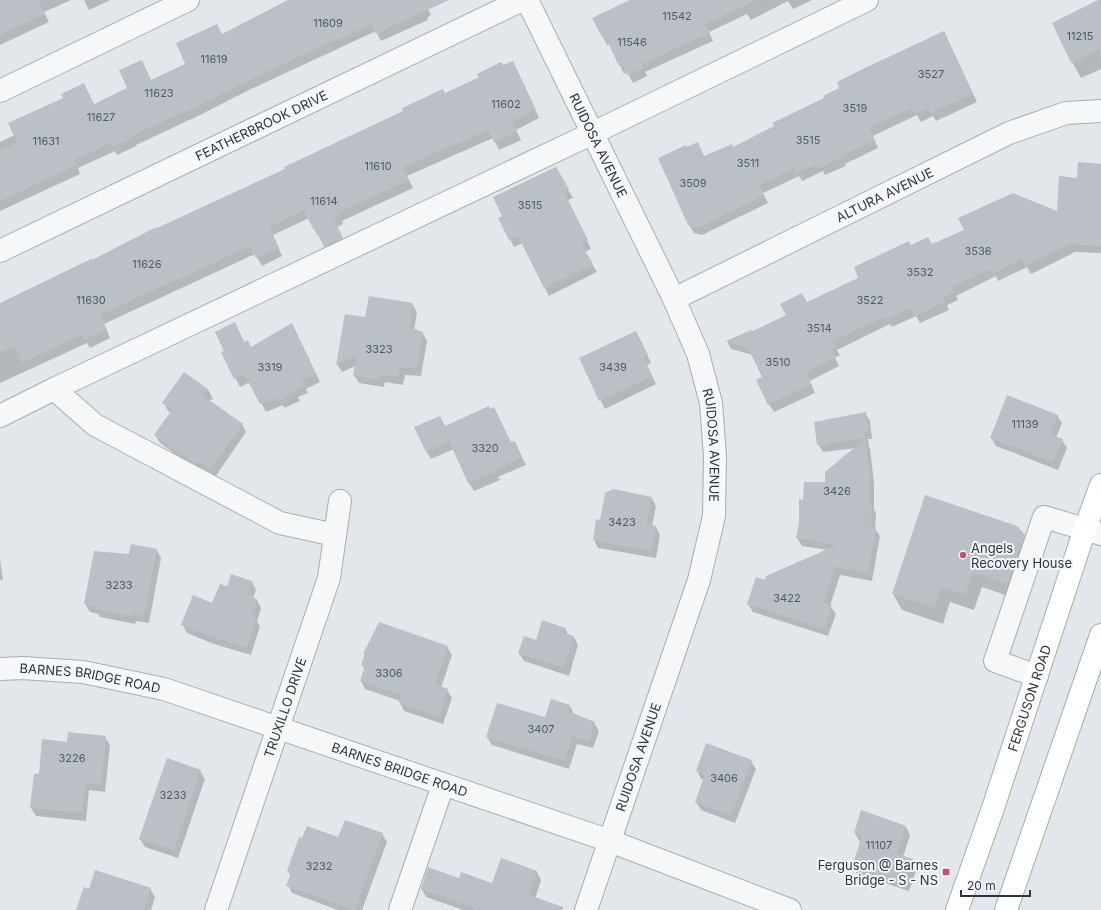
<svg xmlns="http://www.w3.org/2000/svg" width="1101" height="910" font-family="Inter,sans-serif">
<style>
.shadow{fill:#0003}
.building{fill:#bac0c6}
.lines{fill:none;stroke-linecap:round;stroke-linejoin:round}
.minor-casing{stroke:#a8adb4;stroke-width:24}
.major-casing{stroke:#a3acb5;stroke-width:24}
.minor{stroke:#f5f7f8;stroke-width:22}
.major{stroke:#fff;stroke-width:22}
.poi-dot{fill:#c6516d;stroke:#f2f5f7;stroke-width:1.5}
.labels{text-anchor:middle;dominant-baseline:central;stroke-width:4;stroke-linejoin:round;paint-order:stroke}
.number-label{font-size:11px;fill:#505862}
.street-label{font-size:13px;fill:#2c3541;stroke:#f2f5f7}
.poi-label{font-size:13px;fill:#2c3541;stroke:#f2f5f7;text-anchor:start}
</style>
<rect width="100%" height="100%" fill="#e3e6ea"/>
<!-- shadow -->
<path class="shadow" d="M0,0h71l-27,12 5,10 -49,23z
M84,0h26l-21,10z
M290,0h147l-11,5 5,10 -4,3 1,2 -47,21 -5,-10 -127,59 -49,25 -64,30v1l-19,9 -2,-4 -37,17 2,6 -80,37v-69l15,-7 79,-30 34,-17 13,-27 10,20 36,-17 35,-29z
M632,0h180l-19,9 -5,-8 -37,19 -4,-6 -38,18 4,9 -68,31 2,4 -14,7 -6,-11 -3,2 -14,-30 -3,1 -4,-8z
M1100,0l1,69 -20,9 -9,-16z
M944,32l33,70 -41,19 -3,-5 -12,6 -4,-7 -44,21 5,12 -33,16 1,2 -21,9 -2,-4 -21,10 -3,-5 -36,17 5,10 -66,32 -8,-2 -5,-8 -2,-77 18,9 28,-9 42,-21 50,-29z
M503,66l14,4 22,48 -23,12 5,10 -22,10 -6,-12 -86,38 6,12 -71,33 1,3 -6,3 9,19 -17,8 -9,-19 -2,1 -4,-7 6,-3 -11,-8 -36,17 9,21 -20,10 -7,-12 -151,70 6,14 -20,10 -3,-5 -87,40v-79z
M1101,165v88l-26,-1 -44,22 -4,-7 -29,14 -2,-5 -40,20 2,4 -11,5 2,5 -29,13 -4,-7 -24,11 -2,-3 -53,26 3,5 -5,3 4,8 -29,15 5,12 -41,19 -5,-8 -6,-27 -10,-22 -22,-6 -4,-8 24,-10 2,1 34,-16 20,-13 53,-25 51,-32 21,-1 126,-32 20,-34z
M555,168l18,30 -5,2 23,49 -6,3 12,20 -48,24 -26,-53 -9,4 -4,-8z
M412,304l5,8 -3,18 8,2 5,9 -6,35 -16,-1 -2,10 -18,-3 -1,5 -25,-4 -5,-8 2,-9 -14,6 -5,-8 8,-49 21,3z
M235,324l10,19 6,5 41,-24 28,58 -14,7 2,4 -10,4 2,4 -16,7 -1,-3 -17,7 -16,-30 -10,5 -17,-34 3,-1z
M641,341l10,22 -4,2 9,19 -51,25 -24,-50z
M184,374l25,17 4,8 -5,2 34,23 4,8 -31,45 -13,-9 -2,3 -3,-1 -37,-27 -5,-8 16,-22 -3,-2 -4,-8z
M494,408l17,35 3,-1 12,23 -28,12 2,3 -26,11 -5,-8 -15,-34 -23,10 -5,-8 19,-24z
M865,413l5,8 2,18h-4l1,7h-1l2,2 4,35v26l2,4 -1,16 5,7 -8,45 -32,-6 -10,31 6,8 -8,22 -75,-24 -5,-8 18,-22 62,-32 -26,-4 -5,-8 7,-37 22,-18 31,-35 -34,4 -5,-8z
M1057,415l5,8 -6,15 6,2 5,8 -9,22 -62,-24 -5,-8z
M652,498l4,8 -4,20 4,1 4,8 -4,23 -58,-10 -4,-8 7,-19z
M1024,536l9,16 -16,47 -35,-12 -8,23 -24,-8 -7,22 -41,-14 -9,-16z
M157,550l4,8 -12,65 -13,-2 -1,3 -35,-7 -2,-3 -8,-2 -5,-8 45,-49z
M0,559l3,21h-3z
M252,582l4,8 -3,8 4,2 4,8 -4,14 3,4 -9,29 -37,-11 -27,-11 -4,-8 30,-21 15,-17z
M565,628l3,7 6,2 4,8 -9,31 -45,-15 -5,-8 18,-12z
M447,647l5,8 -11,33 6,2 5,8 -9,26 -39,-13 -4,-8v-2l-35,-12 -4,-8 4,-12 -3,-4 3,-9 -1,-2z
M570,706l4,8 20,9 5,8 -6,17 -16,-4 -8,25 -77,-24 -5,-8 59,-18z
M105,737l5,8 -5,47 -16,-2 -3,31 -50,-5 -5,-8 4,-33h5l28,-32z
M751,761l5,8 -21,54 -34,-13 -5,-8 8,-22 -3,-1 -4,-8z
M200,771l5,8 -27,79 -33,-11 -5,-8z
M906,827l4,8 -7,22 9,3 5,8 -8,23 -52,-17 -4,-8 8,-25h-2l-4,-8z
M382,834l5,8 -25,68h-24l-46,-17 -4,-8 3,-9 -3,-5 51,-33z
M502,860l35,12 4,8 -7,22v8h-71l-37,-13 -4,-8 38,-10 33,5z
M150,889l5,8 -4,13h-74l13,-20z"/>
<!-- building -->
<path class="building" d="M0,0h38l7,14 -45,21z
M288,0h161l-73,34 -5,-10 -126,58 -50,25 -63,29 1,2 -21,9 -2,-4 -36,17 3,5 -77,36v-50l17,-8 -9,-20 55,-25 -2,-4 23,-11 10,21 33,-16 -8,-18 23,-10 9,20 34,-16 -9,-21 41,-19 5,10z
M630,0h126l-51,24 5,9 -68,31 1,4 -16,7 -5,-11 -3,2 -14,-30 -3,1 -10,-19z
M1098,0h3v49l-30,14 -19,-40z
M944,31l29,63 -42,19 -3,-5 -13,6 -3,-6 -43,20 6,12 -33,15 1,2 -23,11 -3,-4 -20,9 -3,-5 -35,17 5,10 -67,33 -9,-3 -30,-67 28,-13 1,2 11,-5 6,14 28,-12 1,3 41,-21 -2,-3 52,-25 -1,-2 16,-8 -2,-6 30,-15z
M513,61l23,49 -24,11 5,11 -23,10 -6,-12 -85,37 6,13 -71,33 1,3 -5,3 9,19 -19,9 -9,-19 -2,1 -9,-19 -35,17 10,21 -23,10 -6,-12 -150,69 7,15 -23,10 -2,-5 -60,28 -8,-17 -14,6v-49l91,-44 1,1 64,-33 1,1 128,-59 -1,-2 119,-56 -1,-3 41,-19 2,4 34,-15 -2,-4 24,-12 2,3z
M1078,162l23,2v82l-31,-2 -45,22 -3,-7 -29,14 -2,-4 -39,18 2,5 -11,5 2,5 -30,14 -4,-8 -25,12 -1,-3 -52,24 3,6 -5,2 5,8 -30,16 5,11 -43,21 -12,-25 6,-3 -14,-29 -22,-7 25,-11 2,1 33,-16 -6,-11 22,-11 5,9 51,-24 -4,-11 55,-26 2,4 17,-8 4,7 32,-14 -6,-12 55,-25 44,18 2,-35 18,2z
M556,167l13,22 -5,3 24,48 -7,4 12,20 -49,24 -26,-52 -9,4 -11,-22 4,-2 -9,-19z
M369,296l44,7 -4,24 14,5 -6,36 -17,-1 -2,10 -17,-3 -1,6 -27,-5 4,-20 -21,10 9,-51 20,3z
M235,322l9,20 4,-2 3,7 41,-24 24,51 -14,6 2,5 -9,4 1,3 -17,9 -2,-3 -17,6 -16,-30 -10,5 -13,-27 3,-1 -9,-19z
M636,331l12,24 -5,2 9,19 -53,25 -20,-43z
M184,372l25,18 -8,4 42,30 -33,46 -13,-10 -2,4 -3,-2 -38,-27 18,-25 -10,-7z
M1007,395l51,20 -8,19 13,5 -10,23 -63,-24z
M489,406l2,3 3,-2 17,35 4,-1 7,16 -27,12 1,3 -28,11 -19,-42 -23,11 -12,-25 26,-11 5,10z
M866,412l3,19 -5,1 1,6 -48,7 -3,-23z
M865,439l5,35 -1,30h3l-1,22 5,1 -8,46 -33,-6 -11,36 8,2 -8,24 -77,-25 9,-27 9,3 1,-4 71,-31 -41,-7 3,-16v-23l4,1 1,-18h21v-10z
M613,489l39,8 -5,27 9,2 -4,25 -59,-11 3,-21 4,1 5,-27z
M925,495l92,31 8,9 -17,49 -35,-12 -8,22 -24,-7 -7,21 -42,-14z
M131,544l26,5 -13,67 -12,-3 -1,3 -37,-7 1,-3 -11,-2 10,-53 35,3z
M231,574l21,7 -5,14 10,4 -5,17 4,2 -9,30 -38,-12 -28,-11 12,-30 19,8 8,-19 7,2z
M542,620l23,8 -1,5 10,3 -10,32 -46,-15 6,-17 12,4z
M379,622l69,24 -13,38 13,5 -9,28 -40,-14 2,-8 -41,-14 5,-15 -4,-1 4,-11h-2z
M551,699l19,6 -2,6 27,11 -6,19 -17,-5 -7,25 -79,-24 11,-34 48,14z
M68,732l38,4 -5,49 -16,-3 -3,31 -52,-5 4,-34h5l3,-35 25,3z
M706,743l46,17 -21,56 -36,-14 10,-27 -9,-4z
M167,758l34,12 -27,80 -35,-11z
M861,810l45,16 -9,28 16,5 -9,25 -52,-18 10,-30 -8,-3z
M345,820l38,13 -28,77 -69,-24 5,-13 -4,-2 12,-34 3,1 5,-12 31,11z
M501,858l36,13 -8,24 34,12v3h-84l-58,-21 7,-22 31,11 2,-6 31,11z
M95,870l56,18 -7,22h-68l8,-23 5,2z"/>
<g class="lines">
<defs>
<g id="minor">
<path id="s1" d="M527,0l147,299 24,55 13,49 4,53 -1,60 -15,64 -113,330"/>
<path d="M0,91l188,-91"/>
<path id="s2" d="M0,251l522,-251"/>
<path id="s3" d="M674,299l335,-166 57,-20 35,-2"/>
<path d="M54,389l539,-256 274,-133"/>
<path d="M0,416l54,-27 41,36 185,98 55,12"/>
<path id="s4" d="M0,669l23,-1 60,4 81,17 446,152 180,69"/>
<path d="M1037,676l-42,-15 49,-144 41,12 16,5"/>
<path id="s5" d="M216,910l113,-332 11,-77"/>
<path d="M400,910l43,-125"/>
</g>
<g id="major">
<path id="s6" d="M957,910l35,-99 93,-282 16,-44"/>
<path d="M1006,910l95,-275"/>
</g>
</defs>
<!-- minor casing -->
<use href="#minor" class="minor-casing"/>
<!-- major casing -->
<use href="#major" class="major-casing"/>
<!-- minor -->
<use href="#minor" class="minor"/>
<!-- major -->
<use href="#major" class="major"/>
</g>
<!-- markers -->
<g class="poi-dot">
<circle cx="963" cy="555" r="4"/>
<rect x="942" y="868" width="8" height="8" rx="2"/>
</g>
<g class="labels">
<!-- number labels -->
<g class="number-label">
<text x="677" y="16">11542</text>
<text x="328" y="23">11609</text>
<text x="1080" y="36">11215</text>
<text x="632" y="42">11546</text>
<text x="214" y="59">11619</text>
<text x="931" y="74">3527</text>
<text x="159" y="93">11623</text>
<text x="506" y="104">11602</text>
<text x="855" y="108">3519</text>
<text x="101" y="117">11627</text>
<text x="808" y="140">3515</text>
<text x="46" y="141">11631</text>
<text x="748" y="163">3511</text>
<text x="378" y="166">11610</text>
<text x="693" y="183">3509</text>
<text x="324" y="201">11614</text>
<text x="530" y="205">3515</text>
<text x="978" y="251">3536</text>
<text x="147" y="264">11626</text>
<text x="920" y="272">3532</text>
<text x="91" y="300">11630</text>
<text x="870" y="300">3522</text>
<text x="819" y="328">3514</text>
<text x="379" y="349">3323</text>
<text x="778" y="362">3510</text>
<text x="270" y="367">3319</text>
<text x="613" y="367">3439</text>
<text x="1025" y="424">11139</text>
<text x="485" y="448">3320</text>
<text x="837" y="491">3426</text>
<text x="622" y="522">3423</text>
<text x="119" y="585">3233</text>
<text x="787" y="598">3422</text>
<text x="389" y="673">3306</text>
<text x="541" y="729">3407</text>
<text x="72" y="758">3226</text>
<text x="724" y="778">3406</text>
<text x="173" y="795">3233</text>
<text x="879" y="845">11107</text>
<text x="319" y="866">3232</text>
</g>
<!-- street labels -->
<g class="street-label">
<text stroke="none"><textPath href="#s2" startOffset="290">FEATHERBROOK DRIVE</textPath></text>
<text stroke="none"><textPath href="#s1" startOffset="162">RUIDOSA AVENUE</textPath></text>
<text stroke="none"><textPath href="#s3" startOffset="235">ALTURA AVENUE</textPath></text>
<text stroke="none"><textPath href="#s1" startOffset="486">RUIDOSA AVENUE</textPath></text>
<text stroke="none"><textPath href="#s4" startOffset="91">BARNES BRIDGE ROAD</textPath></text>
<text stroke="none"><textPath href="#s6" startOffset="224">FERGUSON ROAD</textPath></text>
<text stroke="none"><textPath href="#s5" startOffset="214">TRUXILLO DRIVE</textPath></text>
<text transform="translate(638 757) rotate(-71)">RUIDOSA AVENUE</text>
<text stroke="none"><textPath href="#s4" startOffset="415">BARNES BRIDGE ROAD</textPath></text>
</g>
<!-- poi labels -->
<g class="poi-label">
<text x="971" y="548">Angels<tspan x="971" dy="15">Recovery House</tspan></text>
<text x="938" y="865" text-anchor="end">Ferguson @ Barnes<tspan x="938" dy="15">Bridge - S - NS</tspan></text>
</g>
</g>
<!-- scale -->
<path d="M961 890v6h69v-6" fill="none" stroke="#2c3541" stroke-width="2"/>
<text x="967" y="890" font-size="12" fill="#2c3541" stroke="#f2f5f7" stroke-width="3" paint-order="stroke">20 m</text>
</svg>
